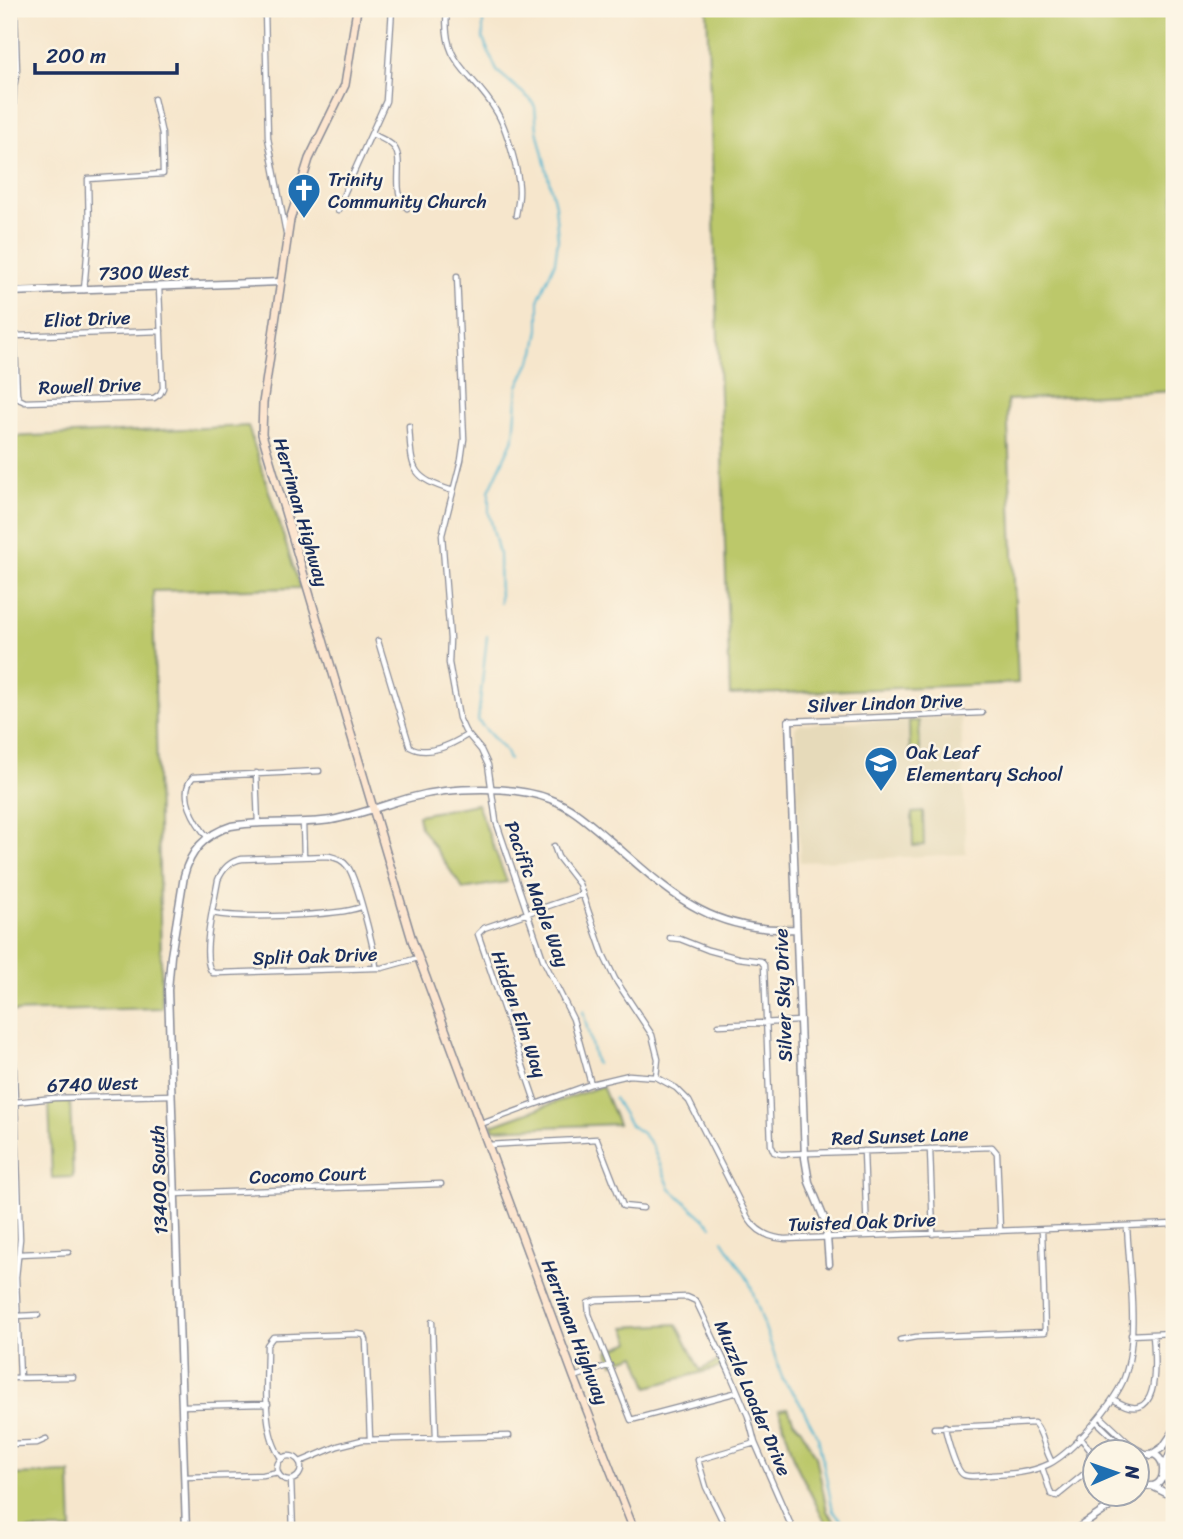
<svg xmlns="http://www.w3.org/2000/svg" width="1183" height="1539" font-family="Sriracha,sans-serif">
<style>
.built{fill:#e6daba}
.green{fill:#bcc86a;stroke:#6c7c64;stroke-width:2}
.lines{fill:none;stroke-linecap:round;stroke-linejoin:round}
.stream{stroke:#51b5d0;stroke-width:2}
.minor-casing{stroke:#888a95;stroke-width:7}
.tertiary-casing{stroke:#888a95;stroke-width:9}
.secondary-casing{stroke:#888a95;stroke-width:10}
.minor{stroke:#fff;stroke-width:4.5}
.tertiary{stroke:#fff;stroke-width:6}
.secondary{stroke:#fce5cf;stroke-width:7}
.labels{text-anchor:middle;dominant-baseline:central;stroke-width:5;stroke-linejoin:round;paint-order:stroke}
.poi-label{font-size:19px;fill:#1b2f5e;stroke:#fcf5e5;text-anchor:start}
.street-label{font-size:19px;fill:#1b2f5e;stroke:#fcf5e5}
</style>
<rect width="100%" height="100%" fill="#fcf5e5"/>
<filter id="ink" filterUnits="userSpaceOnUse"><feTurbulence type="fractalNoise" baseFrequency=".0143" numOctaves="2"/><feDisplacementMap in="SourceGraphic" scale="14" xChannelSelector="R" yChannelSelector="G"/><feConvolveMatrix kernelMatrix="1 2 1 2 8 2 1 2 1" color-interpolation-filters="sRGB"/></filter>
<filter id="wash" filterUnits="userSpaceOnUse"><feTurbulence type="fractalNoise" baseFrequency=".00686" numOctaves="4" result="noise"/><feDisplacementMap in="SourceGraphic" scale="28" xChannelSelector="R" yChannelSelector="G"/><feGaussianBlur stdDeviation="1.57" result="paint"/><feColorMatrix in="noise" values="0 0 0 0 0 0 0 0 0 0 0 0 0 0 0 0 0 1.4 0 .05"/><feComposite in="paint" operator="in"/></filter>
<g filter="url(#wash)">
<rect width="100%" height="100%" fill="#f6e6cc"/>
<!-- built -->
<path class="built" d="M961,717l5,137 -166,8 -5,-133 2,-3 5,-2z"/>
<!-- green -->
<path class="green" d="M707,9h467v382l-167,9 11,283 -288,12z
M248,426l52,162 -147,3 9,417 -153,4v-575z
M909,721h10l1,31 -10,1z
M477,804l30,78 -44,7 -43,-63 -2,-11z
M923,812l1,33 -11,1 -1,-33z
M602,1086l16,38 -125,5 -1,-4z
M70,1101l3,76 -21,1 -3,-76z
M677,1324l23,46 21,-10 4,6 -77,21 -12,-32 -23,8 -5,-12 23,-9 -6,-15z
M788,1408l5,12 8,9 15,27 11,55 14,19h-12l-33,-66 -17,-54z
M70,1473l2,57h-63v-55z"/>
<g class="lines">
<!-- stream -->
<path class="stream" d="M483,9v30l14,32 34,29 4,7 2,23 18,75 3,34 -3,23 -16,36v31l-4,23 -17,34 -4,51 -25,54v22l10,41 1,49
M487,636l-9,85 28,31 3,8
M583,1011l13,53
M614,1098l16,27 13,9 9,12 18,42 42,38
M723,1240l26,41 34,99 13,16 22,41 15,74 17,19"/>
</g>
</g>
<g filter="url(#ink)">
<g class="lines">
<defs>
<path id="minor" d="M265,9l3,129 18,95
M447,9c-6,57 25,61 49,102 10,15 24,64 23,82 0,7 -2,15 -3,22
M9,116h4l1,-29 3,-16 -2,-62
M372,134c6,3 14,6 20,11 15,13 -3,46 15,63
M338,211l5,-15 43,-95 6,-92
M457,276l7,163 -3,21 -19,75 8,104 -1,24 10,55 6,13 16,19 7,15 8,56 47,138 30,60 18,65
M84,290l5,-57 -1,-54 75,-5 -1,-40 -8,-35
M13,292l4,102 2,5 6,3 129,-4 6,-4 3,-6 -4,-101
M15,336l146,-5
M409,426c3,43 0,51 44,65
M378,641l32,106c18,10 41,-2 57,-12
M789,721l193,-8
M256,773l2,51
M303,823l1,34
M208,838c-12,-15 -31,-44 -15,-61l126,-6
M554,846l4,11 21,27 24,70 12,25 37,56 6,24 -2,18
M213,913c24,6 126,3 148,-6
M670,938l10,1 28,11 30,8 23,3 3,4 7,180 3,7 7,2 211,-7 5,6 3,78
M376,968c-1,-17 -19,-88 -28,-101 -5,-7 -11,-9 -19,-11l-87,3c-12,2 -19,9 -24,21 -3,19 -19,81 -5,93h5l158,-5h6l36,-10
M719,1025l81,-4
M13,1043l7,196 -4,38 4,101
M15,1102l39,-4 118,-3
M536,1104l-58,-170 6,-6 99,-34
M481,1124l110,-40 38,-9 27,2 20,11 13,13 59,117c9,14 21,20 37,21l389,-15
M488,1145l109,-6 26,67 20,2
M930,1149l3,85
M864,1151l3,85
M175,1194l266,-10
M9,1214l10,-1
M19,1254l49,-2
M17,1316l21,-1
M432,1322l4,115
M1131,1335l41,-2
M900,1340l16,-3 129,-5 -3,-102
M574,1377l36,-12
M9,1378l64,-1
M738,1392l-107,28 -42,-106 -1,-11 9,-3 90,-3 9,4 33,70 19,45 7,27 38,87
M1113,1399c49,32 42,-36 40,-65
M182,1406l86,-2
M1100,1416l33,31 14,7
M1096,1421l32,31
M945,1426c1,9 11,46 19,49 7,3 20,0 27,0 20,-1 39,-2 58,-11 24,-12 63,-59 74,-83 17,-41 6,-110 4,-155
M934,1428l100,-5c9,8 10,27 18,39
M9,1444l28,-1 9,-4
M277 1468a12 12 0 1 1 24 0a12 12 0 1 1-24 0Z
M282,1459c-21,-27 -15,-80 -15,-114l6,-8 85,-3 6,1 2,5 4,99
M300,1462l38,-16 24,-6 147,-4
M1042,1467l9,27 6,2 32,-26 1,-20 -10,-13
M185,1477l78,-2 15,-3
M291,1480l2,50
M727,1530l-21,-43 -8,-27 57,-17"/>
<path id="tertiary" d="M9,292l272,-10
M789,721l16,437 4,24 17,41 3,41
M1151,1455l12,-8 11,-16
M1138,1459c33,-24 34,46 0,22
M1164,1468l10,-23
M1165,1472l3,10 6,7
M1152,1486l22,11
M1106,1508l10,-14
M186,1530l-18,-540 3,-34 13,-80c6,-25 22,-42 47,-50 33,-6 67,-1 100,-6 28,-5 55,-16 82,-23 36,-10 102,-12 137,2 22,8 39,24 57,39 63,54 100,95 189,91
M1075,1530l54,-36"/>
<path id="secondary" d="M357,9l-12,76 -36,74 -19,61 -27,183 -1,31 150,506 162,437 60,153"/>
</defs>
<!-- minor casing -->
<use href="#minor" class="minor-casing"/>
<!-- tertiary casing -->
<use href="#tertiary" class="tertiary-casing"/>
<!-- secondary casing -->
<use href="#secondary" class="secondary-casing"/>
<!-- minor -->
<use href="#minor" class="minor"/>
<!-- tertiary -->
<use href="#tertiary" class="tertiary"/>
<!-- secondary -->
<use href="#secondary" class="secondary"/>
</g>
</g>
<!-- icons -->
<defs>
<symbol id="church-pin" viewBox="-11 -11 22 30"><path d="M0 17L-7.5 6A9.5 9.5 0 1 1 7.5 6Z" fill="#1f6fb2" stroke="#fcf5e5"/><path d="M-1.2-6h2.4v3.5h3.3v2.4h-3.3V6h-2.4V-.1h-3.3v-2.4h3.3Z" fill="#fff"/></symbol>
<symbol id="school-pin" viewBox="-11 -11 22 30"><path d="M0 17L-7.5 6A9.5 9.5 0 1 1 7.5 6Z" fill="#1f6fb2" stroke="#fcf5e5"/><path d="M0-5L7-2L0 1L-7-2ZM-4 1L0 2.5L4 1V4Q0 6-4 4Z" fill="#fff"/></symbol>
</defs>
<g fill-rule="evenodd">
<use href="#church-pin" x="285" y="171" width="38" height="52"/>
<use href="#school-pin" x="862" y="744" width="38" height="52"/>
</g>
<g class="labels">
<!-- poi labels -->
<g class="poi-label">
<text x="328" y="179">Trinity<tspan x="328" dy="22">Community Church</tspan></text>
<text x="906" y="752">Oak Leaf<tspan x="906" dy="22">Elementary School</tspan></text>
</g>
<!-- street labels -->
<g class="street-label">
<text transform="translate(144 272) rotate(-2)">7300 West</text>
<text transform="translate(87 319) rotate(-2)">Eliot Drive</text>
<text transform="translate(90 386) rotate(-2)">Rowell Drive</text>
<text transform="translate(301 512) rotate(74)">Herriman Highway</text>
<text transform="translate(885 703) rotate(-2)">Silver Lindon Drive</text>
<text transform="translate(537 894) rotate(70)">Pacific Maple Way</text>
<text transform="translate(315 956) rotate(-2)">Split Oak Drive</text>
<text transform="translate(783 995) rotate(-92)">Silver Sky Drive</text>
<text transform="translate(519 1014) rotate(71)">Hidden Elm Way</text>
<text transform="translate(93 1084) rotate(-2)">6740 West</text>
<text transform="translate(900 1136) rotate(-2)">Red Sunset Lane</text>
<text transform="translate(308 1175) rotate(-2)">Cocomo Court</text>
<text transform="translate(159 1180) rotate(-92)">13400 South</text>
<text transform="translate(862 1222) rotate(-2)">Twisted Oak Drive</text>
<text transform="translate(575 1332) rotate(69)">Herriman Highway</text>
<text transform="translate(753 1398) rotate(67)">Muzzle Loader Drive</text>
</g>
</g>
<!-- margin -->
<rect width="1183" height="1539" fill="none" stroke="#fcf5e5" stroke-width="35"/>
<!-- north arrow -->
<g transform="translate(1116 1473) rotate(88)"><circle r="33" fill="#fcf5e5" stroke="#a2a6af" stroke-width="2"/>
<path d="M0-5L12 26L0 18L-12 26Z" fill="#1f6fb2"/>
<text y="-10" font-size="19" font-weight="bold" text-anchor="middle" fill="#1b2f5e">N</text>
</g>
<!-- scale -->
<path d="M35 63v10h142v-10" fill="none" stroke="#1b2f5e" stroke-width="3.5"/>
<text x="46" y="63" font-size="21" fill="#1b2f5e" stroke="#fcf5e5" stroke-width="5" paint-order="stroke">200 m</text>
</svg>
